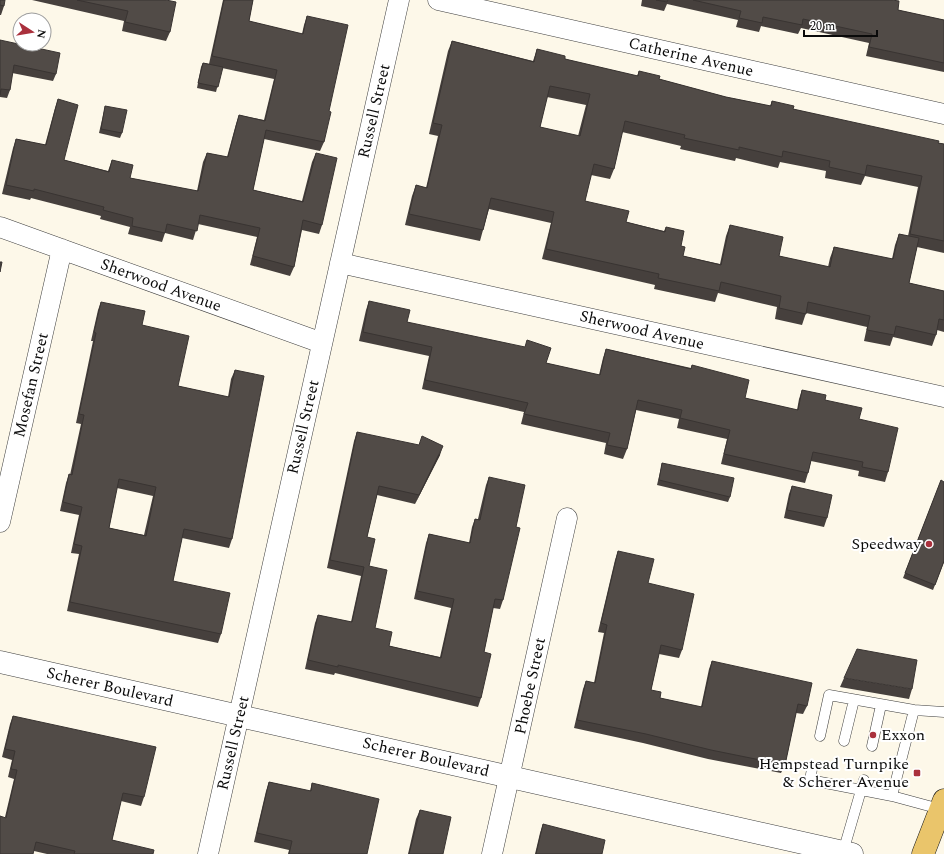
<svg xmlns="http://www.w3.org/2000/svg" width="944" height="854" font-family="Spectral,serif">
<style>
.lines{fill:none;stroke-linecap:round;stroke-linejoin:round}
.service-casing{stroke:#3d3d3d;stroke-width:11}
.minor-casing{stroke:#3d3d3d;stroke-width:21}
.tertiary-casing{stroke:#3d3d3d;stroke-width:23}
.primary-casing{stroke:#1b1b1b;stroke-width:23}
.service{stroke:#fff;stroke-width:10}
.minor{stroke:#fff;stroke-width:20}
.tertiary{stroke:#fff;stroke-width:22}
.primary{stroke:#eac56b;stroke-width:22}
.wall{fill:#46403d;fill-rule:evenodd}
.shaded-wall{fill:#393432}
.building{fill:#514b47;stroke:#393432;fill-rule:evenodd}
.poi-dot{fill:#aa313d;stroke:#fff;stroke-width:1.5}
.labels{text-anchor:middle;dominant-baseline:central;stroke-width:4;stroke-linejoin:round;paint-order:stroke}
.street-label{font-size:16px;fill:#0a0a0a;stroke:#fff}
.poi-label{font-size:16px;fill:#0a0a0a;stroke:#fff;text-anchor:end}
</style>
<rect width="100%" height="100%" fill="#fdf8e9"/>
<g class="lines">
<defs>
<path id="service" d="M820,736l9,-41 85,15 30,2
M844,741l10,-41
M872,746l9,-41
M812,769l-2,11 82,16 48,13
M892,796l22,-86
M843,852l21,-72"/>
<path id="minor" d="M438,0l506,114
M0,227l322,116
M340,263l604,134
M0,522l62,-273
M208,854l191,-854
M492,854l75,-336"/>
<path id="tertiary" d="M0,662l852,192"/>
<path id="primary" d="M923,854l21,-54"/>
</defs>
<!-- service casing -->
<use href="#service" class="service-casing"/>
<!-- minor casing -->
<use href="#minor" class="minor-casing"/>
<!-- tertiary casing -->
<use href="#tertiary" class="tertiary-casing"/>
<!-- primary casing -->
<use href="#primary" class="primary-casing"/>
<!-- service -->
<use href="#service" class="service"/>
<!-- minor -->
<use href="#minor" class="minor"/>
<!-- tertiary -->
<use href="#tertiary" class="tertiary"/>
<!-- primary -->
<use href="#primary" class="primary"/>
</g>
<!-- wall -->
<path class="wall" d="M0,0l4,6 -3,9h-1z
M32,0h134l4,32 -4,9 -44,-10 2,-10z
M223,0h30l-4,21 53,13 2,-9 3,-9 22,95 -5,31 -4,9 -56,-12 -11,51 49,11 10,-39 4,-9 6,72 -3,9 -17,-4 -8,37 -4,9 -40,-11 7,-28 -59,-13 -5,16 -28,-7 -3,9 -34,-8 2,-7 -30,-8 1,-3 -70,-18 -1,2 -28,-6 11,-46 3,-9 29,6 10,-37 3,-9 6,61 44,11 4,-11 18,18 67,13 6,-29 4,-9 20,4 9,-33 3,-9 25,5 10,-41 -52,-11 -6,24 -19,-4 4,-21 2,-4 6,1z
M642,0h250l6,10 46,10v52l-78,-16 3,-13 -68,-15 -3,6 -37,-8 -2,6 -23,-5 2,-7 -71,-16 -3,7 -23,-5z
M0,40l56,34 -3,7 -41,-8 -2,17 -3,8 -7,-1z
M452,41l81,20 4,-12 28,10 72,17 2,-5 20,8 67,18 44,9 2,-5 21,8 151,35v109l-27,-6 -8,36 35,8v41l-7,-2 -1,5 -4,11 -39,-9 -3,9 -26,-5 3,-14 -61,-14 -4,12 -27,-6 2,-12 -59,-14 -3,9 -61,-13 1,-4 -113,-26 9,-36 -62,-14 -6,21 -3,11 -75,-16 7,-29 4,-11 10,3 12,-52 -9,-2 19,-83zM547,97l39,8 -8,31 -38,-9zM622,132l59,14 -1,3 55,12 1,-3 42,10 2,-6 46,9 -1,7 36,7 4,-9 53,11 -10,49 -9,-2 -4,11 -3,14 -58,-12 -4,11 -2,9 -49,-11 -49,-31 -4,11 -6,28 -37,-8 -2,-10 -15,-19 -2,4 -38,-9 -41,-21 6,-26 19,4 4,-10z
M105,106l17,27 -2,5 -21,-5 5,-22z
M369,301l38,21 139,41 53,12 4,-17 3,-9 85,19 1,-3 53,33 52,12 2,-11 3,-9 23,10 34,19 29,53 -3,10 -27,-6 1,-5 -48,-10 -3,12 -3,10 -84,-19 6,-25 -50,-11 2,-9 -43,-9 -9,39 -4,10 -19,-5 2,-11 -85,-19 3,-12 -102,-23 7,-33 -70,-15 7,-31z
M101,302l41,23 36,61 50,11 3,-18 4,-9 -3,169 -3,9 -47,-10 -9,43 48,53 -3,9 -151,-32 12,-57 -8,-1 8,-38 -19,-4 6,-28 3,-9 1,1 11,-51 -5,-1 17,-82h-2l7,-31zM117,488l36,8 -9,39 -35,-7z
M357,432l83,23 -25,49 -38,-9 -10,42 2,29 6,62 14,18 51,11 11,-49 -37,-9 12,-56 3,-9 40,9 3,-16 3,-8h3l8,-34 3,-8 27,50 -13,73 -3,9 -7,-1 -9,44 -3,46 -3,9 -143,-34 -1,2 -29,-6 10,-46 3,-8 33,7 10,-46 -34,-8 27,-127z
M662,463l68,34 -2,5 -71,-17 4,-17z
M941,480l3,82 -11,28 -30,-12z
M792,486l35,32 -3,9 -40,-9 5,-24z
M618,551l30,32 34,67 -3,8 -20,-4 -8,36 9,8 41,9 8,-38 3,-8 95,45 -4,8 -7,-1 -11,52 -4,8 -73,-14 -65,-16 -69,-15 9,-39 3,-8 8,2 10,-50 -6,-1 17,-72z
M844,678l68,11 -3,10 -69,-12z
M13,716l131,81 -3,9 -20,-5 -9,39 41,14h-106l-13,-3 -29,-34 9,-38 -6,-2 4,-17 -10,-3 8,-33z
M269,782l41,9 2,-8 55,71h-79l1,-4 -35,-8 12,-51z
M420,810l23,44h-35l8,-35z
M543,824l59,30h-67l5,-21z"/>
<!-- shaded-wall -->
<path class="shaded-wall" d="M443,446l-3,9 -25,49 4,-9z"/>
<!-- building -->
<path class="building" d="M0,0h5l-1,6 -4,-1z
M77,0h89l10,2 -6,30 -45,-10 3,-11z
M224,0h29l-4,21 54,13 4,-18 41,9 -19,86 2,1 -7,30 -58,-12 -13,60 50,12 13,-49 21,5 -15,67 -19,-5 -9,47 -41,-11 7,-28 -60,-13 -3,16 -30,-7 -2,9 -33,-7 1,-8 -30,-8 1,-3 -70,-18v2l-28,-6 10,-46 30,6 12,-46 20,6 -14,55 45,12 3,-12 21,5 -3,13 68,13 9,-38 21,4 11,-42 26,6 12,-51 -65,-14z
M656,0h12l-1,2z
M693,0h199l7,1 -1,9 46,10v43l-75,-16 3,-13 -69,-15 -1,6 -39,-8 -1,6 -23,-5 2,-7z
M0,40l60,13 -4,21 -42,-9 -4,25 -9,-1 -1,6z
M452,41l82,21 3,-13 28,7v3l73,17 1,-5 21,5 -1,3 67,18 45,9 1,-5 22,5 -1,3 146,32 -1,2 6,1v97l-34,-7 12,-58 -55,-11 -2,10 -36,-8 1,-6 -47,-10 -1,6 -43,-10v3l-55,-12 1,-3 -60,-14 -11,48 -20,-5 -9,37 44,10 -3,11 39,10 1,-5 18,4 -3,15 4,1 -2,9 38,9 9,-40 53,12 -4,19 51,11 4,-20 59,12 6,-25 20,4 -10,45 35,8v29l-5,-1 -3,16 -40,-9 -2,9 -27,-5 3,-14 -62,-14 -2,12 -27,-6 2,-12 -60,-14 -2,9 -61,-13 1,-4 -113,-25 8,-37 -63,-14 -8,32 -74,-16 7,-29 11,3 15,-63 -9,-2zM550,86l40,8 -10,42 -40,-9z
M203,63l20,4 -5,20 -20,-4z
M105,106l22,4 -5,23 -21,-4z
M0,262h2l-2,10z
M369,301l41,9 -3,12 118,25 2,-7 24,8 -5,15 54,12 6,-26 85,20 1,-4 57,15 -4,18 53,12 4,-20 24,5 -1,5 37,8 -3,11 39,9 -10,44 -26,-5 1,-5 -50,-10 -5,21 -84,-19 6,-24 -50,-12 2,-8 -44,-10 -11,49 -20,-4 3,-12 -86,-19 4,-11 -103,-23 7,-33 -69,-15z
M101,302l44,9 -3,14 47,11 -11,50 51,11 6,-27 29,6 -32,163 -48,-10 -11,52 57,12 -9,41 -151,-32 12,-56 -8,-2 8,-37 -19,-5 6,-28 3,1 12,-60 -5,-1 17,-81 -2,-1zM119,479l37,8 -10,49 -37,-8z
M357,432l62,13 3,-9 21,10 -24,49 -40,-9 -12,51 8,2 -6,27 18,4 -12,58 17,4 -3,14 52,12 13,-59 -37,-8 12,-57 41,9 5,-24 5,1 9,-43 36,8 -9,42 4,1 -17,72 -8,-1 -11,53 7,2 -10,44 -143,-33v2l-30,-7 10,-45 34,7 12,-55 -34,-7z
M662,463l72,15 -4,19 -71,-17z
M941,480l3,2v79l-9,24 -30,-12z
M792,486l40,9 -5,23 -40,-8z
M618,551l36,8 -6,24 46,11 -12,56 -21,-5 -10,45 10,2 -1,6 42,9 10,-46 100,22 -5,23 -9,-2 -13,61 -74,-15 -65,-16 -69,-14 9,-39 9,2 12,-58 -6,-2z
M857,649l60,11 -5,29 -68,-11z
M13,716l143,31 -12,50 -21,-4 -11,47 42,10 -1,4h-79l1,-3 -39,-9 -3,12h-33v-38l6,2 11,-48 -6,-1 4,-18 -10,-2z
M269,782l42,9 1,-8 67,16 -12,55h-78l3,-13 -35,-8z
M420,810l31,7 -8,37h-34z
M543,824l62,16 -3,14h-66z"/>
<!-- markers -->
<g class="poi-dot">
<circle cx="929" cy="544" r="4"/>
<circle cx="873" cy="735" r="4"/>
<rect x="913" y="769" width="8" height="8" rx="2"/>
</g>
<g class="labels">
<!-- street labels -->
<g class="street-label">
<text transform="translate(691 57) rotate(13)">Catherine Avenue</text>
<text transform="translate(374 111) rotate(-77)">Russell Street</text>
<text transform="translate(161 285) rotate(20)">Sherwood Avenue</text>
<text transform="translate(642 330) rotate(13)">Sherwood Avenue</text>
<text transform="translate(31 385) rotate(-77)">Mosefan Street</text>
<text transform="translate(303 427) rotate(-77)">Russell Street</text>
<text transform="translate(530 686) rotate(-78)">Phoebe Street</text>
<text transform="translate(110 687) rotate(13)">Scherer Boulevard</text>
<text transform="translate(233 743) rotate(-77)">Russell Street</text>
<text transform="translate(426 757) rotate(13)">Scherer Boulevard</text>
</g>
<!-- poi labels -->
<g class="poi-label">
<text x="921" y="544">Speedway</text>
<text x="881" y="735" text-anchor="start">Exxon</text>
<text x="909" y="764">Hempstead Turnpike<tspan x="909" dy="18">&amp; Scherer Avenue</tspan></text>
</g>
</g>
<!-- north arrow -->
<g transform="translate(32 32) rotate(102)"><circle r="19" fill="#ffffff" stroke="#9d9d9d"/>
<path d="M0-3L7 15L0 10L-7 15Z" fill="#aa313d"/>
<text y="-6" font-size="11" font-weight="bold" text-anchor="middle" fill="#0a0a0a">N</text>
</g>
<!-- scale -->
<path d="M804 30v6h73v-6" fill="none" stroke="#0a0a0a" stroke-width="2"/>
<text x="810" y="30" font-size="12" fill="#0a0a0a" stroke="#ffffff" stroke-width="3" paint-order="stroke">20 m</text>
</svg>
